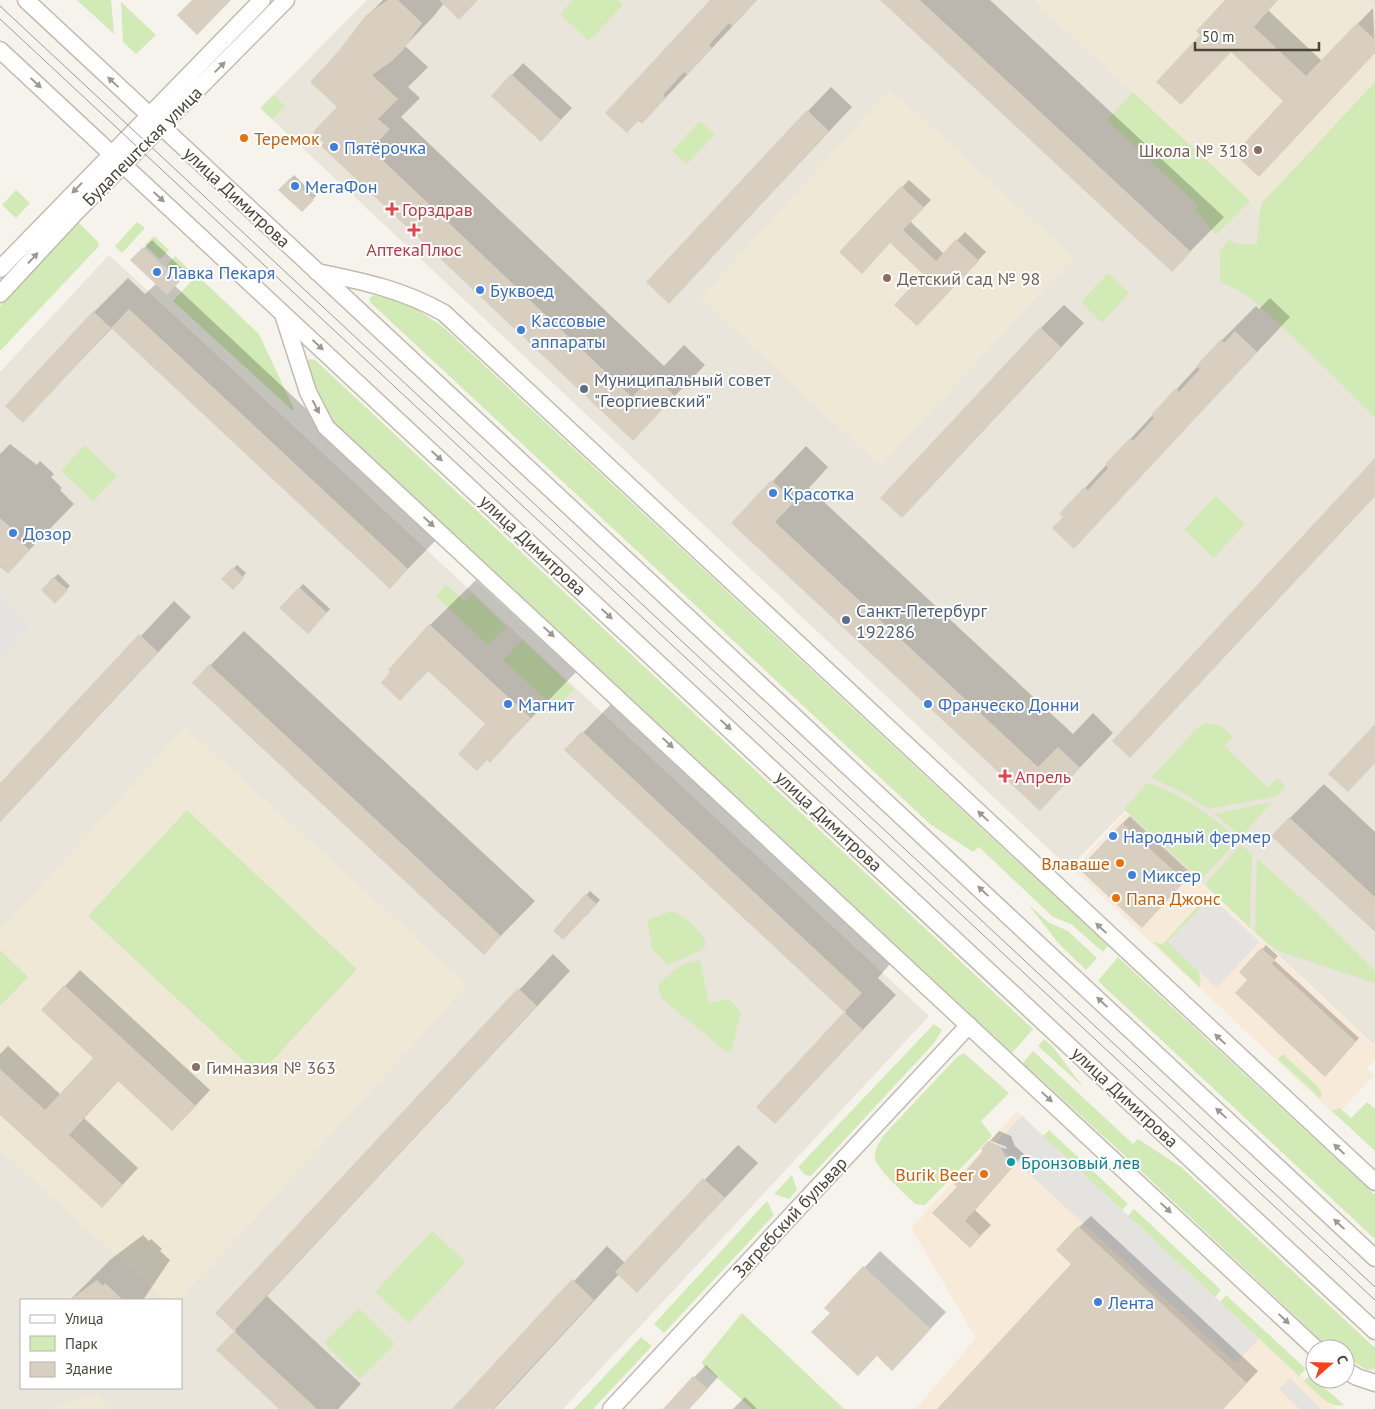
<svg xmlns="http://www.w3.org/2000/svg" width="1375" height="1409" font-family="'PT Sans',sans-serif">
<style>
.residential{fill:#eae5da;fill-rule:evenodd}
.commercial{fill:#f7ead8}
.education{fill:#efe8d6}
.green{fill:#d2eab5}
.parking{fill:#e5e3e0}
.shadow{fill:#0003;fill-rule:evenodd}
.building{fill:#d8cfc1}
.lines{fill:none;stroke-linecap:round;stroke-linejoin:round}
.minor-casing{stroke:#c2bbae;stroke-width:19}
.minor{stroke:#fff;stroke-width:16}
.tram{stroke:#9a9a9a;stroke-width:1}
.oneway{fill:#9c9892}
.food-dot{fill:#e8710a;stroke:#fff;stroke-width:2}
.shop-dot{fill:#3f7fe0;stroke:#fff;stroke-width:2}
.education-dot{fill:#8d6e63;stroke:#fff;stroke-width:2}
.health-dot{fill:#e0444e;stroke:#fff;stroke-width:2}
.service-dot{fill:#5c6f8a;stroke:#fff;stroke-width:2}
.culture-dot{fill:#0f9aa8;stroke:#fff;stroke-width:2}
.labels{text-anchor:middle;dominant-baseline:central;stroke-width:4;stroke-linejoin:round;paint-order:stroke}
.food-label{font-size:18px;fill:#c56008;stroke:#fff;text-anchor:start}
.street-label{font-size:18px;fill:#4b4439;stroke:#fff}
.shop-label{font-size:18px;fill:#366cbe;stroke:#fff;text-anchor:start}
.education-label{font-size:18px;fill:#785e54;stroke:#fff;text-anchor:start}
.health-label{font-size:18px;fill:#be3a42;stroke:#fff;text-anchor:start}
.service-label{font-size:18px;fill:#4e5e75;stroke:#fff;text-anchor:start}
.culture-label{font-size:18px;fill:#0d838f;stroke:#fff;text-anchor:start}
</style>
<rect width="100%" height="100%" fill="#f6f3ec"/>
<!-- residential -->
<path class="residential" d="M367,0h1008v1046l-250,-235 -56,57 -809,-760z
M109,255l820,761 -366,393h-563v-1037zM21,1300h160v88h-160z"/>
<!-- commercial -->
<path class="commercial" d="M1125,813l250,234v12l-8,9 7,7 -38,41 -263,-247z
M1017,1111l319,298h-420l60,-71 -65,-110z"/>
<!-- education -->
<path class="education" d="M1033,0h335l7,7v87l-113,121z
M890,89l184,169 -194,208 -179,-168z
M185,727l283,258 -288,315h-15l-165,-150v-219z
M96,1395l15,14h-62l2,-2z"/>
<!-- green -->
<path class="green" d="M77,0h34l3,34z
M573,0h45l5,5 -34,36 -29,-27z
M121,2l35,33 -20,19 -13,-12z
M1375,82v336c-30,-30 -59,-60 -91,-89 -19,-18 -38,-39 -64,-47v-31l9,-11 8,4h20l3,-36 3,-6z
M1133,92l117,109 -34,34 -21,-25 3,-4 -91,-86z
M274,95l11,11 -13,13 -11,-11z
M700,121l15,13 -28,30 -15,-13z
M16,190l14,13 -14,15 -14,-13z
M78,222l20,20 1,4 -99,105v-45z
M137,222l8,6 -23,25 -7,-7z
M154,236l15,14 -9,9 -15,-14z
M175,256l17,16 -9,9 -16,-16z
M1108,273l21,20 -27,30 -21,-21z
M197,275l62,59 35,75 -2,1 -119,-109z
M374,295l34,8 34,23 666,620 -5,6 -32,-28 -18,-7 -74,-70 -6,5 -43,-28 -559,-521 -2,-5z
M309,359l6,1 718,669 -21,24 -680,-633 -16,-28 -9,-29z
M85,445l32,31 -24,25 -32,-30z
M1216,496l29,28 -31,34 -30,-28z
M446,584l19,18 7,-8 34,33 -18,18 -52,-49z
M522,640l52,49 -18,20 -53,-49z
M1206,723l13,2 14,12 -9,9 44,42 10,-10 7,8 -8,10 -68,13 -33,-20 -25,-11 47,-51z
M1147,783c29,8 70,34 90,58l-36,39 -75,-69 -1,-3z
M1272,802l-31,35 -26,-23z
M187,810l170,159 -98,106 -171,-159z
M1241,844l11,11 -2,73 -45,-44z
M1257,858l57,52 61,61v12l-99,-33 -21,-18z
M1208,895l3,2 -43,45c11,10 40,28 31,45l-46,-45 10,2z
M1028,904l20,18 20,9 29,27 -11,12 -27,-26z
M672,911c13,5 29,20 34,32l-4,7 -34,15 -16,-17 -5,-28z
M0,950l28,27 -28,29z
M1118,957l257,238v44l-277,-258z
M700,961l9,42 20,-4 12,13 -9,37 -4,4 -67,-55 -3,-13c13,-13 23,-23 42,-24z
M934,1024l8,6 -8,13 -123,133 -6,-1 -7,-8z
M1044,1039l9,8 30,40 -45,-41z
M1033,1051l100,93 5,-5 43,28 194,181v21l-8,1 -22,-13v-8h-15l-206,-194 -101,-92z
M964,1053l45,40 -28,28 11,15 -67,69 -10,-1c-9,-10 -38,-34 -40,-46 -1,-8 4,-15 8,-22l74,-79z
M1283,1054l35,33 4,6 -2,5 -42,-39z
M1367,1102l8,7v42l-43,-40 8,-3 11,10z
M1049,1130l79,74 -6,6 -79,-74z
M792,1175l5,15 -8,9 -15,-5z
M767,1201l7,14 -110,118 -10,-9z
M1134,1209l87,81 -6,7 -87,-81z
M432,1231l34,31 -57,61 -34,-31z
M1226,1295l80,74 -7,7 -79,-74z
M359,1308l36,36 -35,35 -36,-36z
M742,1313l101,95 1,1h-92l-49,-44 -1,-3z
M641,1337l11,9 -59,63h-19z
M1311,1374l4,5 29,26c-15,4 -29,-14 -40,-24z"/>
<!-- parking -->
<path class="parking" d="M0,590l28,39 -28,29z
M1211,897l48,45 -42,46 -49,-45z
M1022,1116l237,223 -24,24 -239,-220z
M1290,1378l31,31h-21l-21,-20z"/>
<!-- shadow -->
<path class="shadow" d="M383,0h94l-33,3 -11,14 -28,29 23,21 -20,20 12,11 -19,19 263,249 20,-21 21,20 -72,74 -310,-293 15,-39v-53l29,-38z
M712,0h45l-115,123z
M882,0h108l234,217 -52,53z
M1226,0h52l-10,10 54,51 51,-53 2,44 -90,49 -54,-50 -29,-16z
M523,63l49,45 -20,21 -40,-54z
M831,87l21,20 -160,171 116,-167z
M294,175l22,21 -14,15 -22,-21z
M909,180l22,20 -21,21 34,33 21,-22 21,20 -69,73 8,-51 -35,-32 -50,10z
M152,240l35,33 -12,13 266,249 -51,52 -278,-259 -89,93 71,-109 34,-34 17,16 12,-11 -25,-23z
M1270,298l20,19 -216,230 -10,-30 -3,-3 161,-174 34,-34 3,3z
M1064,305l20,18 -159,170 116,-165z
M10,444l27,21 3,-4 14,13 -3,3 11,11 -2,2 14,14 -66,68 -8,-5v-113z
M806,446l22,21 -19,21 264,246 20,-21 20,20 -73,76 -307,-286z
M1375,459v37l-245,261z
M237,565l9,8 -13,15 -10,-9z
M58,574l12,12 -15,16 -13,-12z
M476,580l100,92 -86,89 -3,-37 -58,-54 -29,29 30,-74z
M303,584l27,25 -22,24 -27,-25z
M174,601l17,16 -191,205v-37z
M244,631l291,270 -51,52 -291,-270z
M617,698l278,260 -17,20 18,17 -121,127 -17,-16 88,-94 -280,-262z
M1324,784l51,48v99l-85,-113z
M1130,816l61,57 -42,46 -27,-95z
M590,891l10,9 -14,16 -32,14z
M1266,945l12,11 -4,4 85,78 -35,37 -83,-103z
M553,954l17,17 -303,325 94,88 -23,25h-57l-63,-59 18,-19 -19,-18z
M80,970l130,120 -22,24 -69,-34 -35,38 54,50 -21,23 -117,-78v-59l8,-8 53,49 34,-37 -30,-72z
M999,1131l12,5 4,10 9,8 -49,56 16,15 -11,11 -46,-23 24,-27 31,-44zM991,1141l16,6 -1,2 -17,-6z
M738,1145l20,18 -121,128 -18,-17 -125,135h-40l153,-163 18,17z
M1091,1216l167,155 -35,38h-284l134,-145 6,-37z
M143,1235l6,6 2,-2 11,10 -2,2 10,9 -27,40h-73l41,-41z
M880,1251l66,61 -38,41 -77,-40 -5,-5z
M706,1365l12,12 -29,32h-25z
M745,1397l12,12h-24z"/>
<!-- building -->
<path class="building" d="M192,0h39l-34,35 -20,-20z
M388,0h10l24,23 -19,27 -11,11 -20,14 26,24 -20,20 12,10 -19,20 261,248 21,-22 22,21 -42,45 -312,-295 3,-3 -11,-11 24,-25 -27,-25 27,-29 29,-38z
M439,0h39l-19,20z
M710,0h47l-25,26 -3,-3 -20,22 3,3 -25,27 -3,-3 -21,23 3,3 -24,26 -4,-3 -11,12 -22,-20z
M880,0h40l271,252 -19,20z
M1225,0h53l-24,27 52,49 51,-53 18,17v13l-116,124 -25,-23 49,-53 -52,-49 -50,53 -25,-23 44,-47 -4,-4z
M511,74l50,46 -20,22 -50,-46z
M807,110l22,21 -160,173 -23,-22z
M290,178l24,22 -12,12 -24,-22z
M901,186l23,22 -21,22 33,31 20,-22 23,22 -62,65 -23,-21 29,-31 -33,-31 -28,31 -23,-22z
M143,247l37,34 -13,14 -37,-35z
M129,309l279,260 -18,20 -279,-261z
M93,311l18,17 -88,95 -18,-17z
M1040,327l21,20 -159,171 -22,-20z
M1235,331l22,21 -183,197 -22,-21 11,-11 -4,-3 25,-27 4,3 20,-22 -3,-4 25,-26 3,3 21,-23 -3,-3 25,-27 3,4 21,-23 -4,-3 25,-27 3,4z
M1375,458v38l-245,262 -18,-17z
M771,480l24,21 -20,21 263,245 20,-20 22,21 -40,43 -309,-288z
M0,518l18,16 -3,3 15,13 -22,24 -8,-8z
M233,567l11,11 -11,12 -12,-11z
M53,577l15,13 -13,14 -14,-14z
M299,587l28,26 -19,21 -29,-26z
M429,624l102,94 -41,45 -3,-3 -10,11 -19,-17 27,-30 -57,-53 -28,30 -19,-18 9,-11 -2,-2z
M139,634l19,18 -158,170v-39z
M209,664l292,272 -17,19 -292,-272z
M1375,724v39l-27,29 -20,-18z
M582,731l280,262 -18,19 -280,-262z
M1289,817l86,80v35l-104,-96z
M1122,823l63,58 -43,47 -63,-59z
M585,894l12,10 -34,36 -10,-9z
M1261,948l14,12 -3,4 84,78 -31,35 -90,-84 12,-13 -8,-8z
M64,985l132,121 -24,25 -54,-50 -49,54 54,50 -21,23 -102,-93v-46l45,41 48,-52 -52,-48z
M518,988l19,18 -303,325 -19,-18z
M844,1012l19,18 -88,94 -19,-17z
M988,1141l12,5 5,10 10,9 -50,56 16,15 -11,12 -38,-35 25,-26 -3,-3 29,-33 -2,-2z
M703,1178l22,20 -88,95 -22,-21z
M1078,1226l169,157 -24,26h-286l134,-145 -15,-14z
M863,1266l68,63 -39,42 -15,-15 -19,20 -47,-44 19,-19 -6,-5z
M572,1279l22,21 -101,109h-41z
M97,1280l6,6 2,-3 18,17h-53z
M234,1331l23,22 60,56h-38l-63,-59z
M693,1376l15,13 -19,20h-26z"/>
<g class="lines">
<defs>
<path id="minor" d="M26,0l1349,1258
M0,50l1375,1281
M0,269l262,-269
M317,272c45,9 87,18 127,41l931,869
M0,294l76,-82 210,-212
M283,314l25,78 18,35 990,922
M1345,1370l12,7 18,6
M611,1409l358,-384"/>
</defs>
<!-- minor casing -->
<use href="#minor" class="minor-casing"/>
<!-- minor -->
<use href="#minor" class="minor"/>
<!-- tram -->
<path class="tram" d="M0,6l1375,1281
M0,19l1375,1281"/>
</g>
<!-- one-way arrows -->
<defs><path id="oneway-solid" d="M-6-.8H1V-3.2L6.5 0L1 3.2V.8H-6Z" transform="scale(1.25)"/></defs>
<g class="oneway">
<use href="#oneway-solid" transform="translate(220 67) rotate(-45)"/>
<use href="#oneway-solid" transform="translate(113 82) rotate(-137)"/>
<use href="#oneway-solid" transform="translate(36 83) rotate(43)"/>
<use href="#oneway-solid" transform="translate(77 188) rotate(134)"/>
<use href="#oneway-solid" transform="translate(159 197) rotate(43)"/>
<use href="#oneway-solid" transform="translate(33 258) rotate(-47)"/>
<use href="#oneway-solid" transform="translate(318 345) rotate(43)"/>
<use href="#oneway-solid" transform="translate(316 407) rotate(63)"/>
<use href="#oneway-solid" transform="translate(437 456) rotate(43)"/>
<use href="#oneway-solid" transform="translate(429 522) rotate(43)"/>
<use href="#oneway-solid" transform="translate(607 614) rotate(43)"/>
<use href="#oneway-solid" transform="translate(549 632) rotate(43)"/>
<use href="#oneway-solid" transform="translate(726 725) rotate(43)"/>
<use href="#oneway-solid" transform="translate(668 743) rotate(43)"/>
<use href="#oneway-solid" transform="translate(983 816) rotate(-137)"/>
<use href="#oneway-solid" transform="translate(983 891) rotate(-137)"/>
<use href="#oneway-solid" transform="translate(1101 928) rotate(-137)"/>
<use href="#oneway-solid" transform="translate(1102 1002) rotate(-137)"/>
<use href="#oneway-solid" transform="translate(1220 1039) rotate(-137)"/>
<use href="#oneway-solid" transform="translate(1047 1097) rotate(43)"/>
<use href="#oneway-solid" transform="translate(1221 1113) rotate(-137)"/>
<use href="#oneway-solid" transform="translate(1339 1149) rotate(-137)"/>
<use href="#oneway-solid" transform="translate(1166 1208) rotate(43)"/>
<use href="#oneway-solid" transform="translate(1339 1224) rotate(-137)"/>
<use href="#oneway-solid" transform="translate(1284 1319) rotate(43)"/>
</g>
<!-- markers -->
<g class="food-dot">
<circle cx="244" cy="138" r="5"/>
<circle cx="1120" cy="863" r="5"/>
<circle cx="1116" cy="898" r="5"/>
<circle cx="984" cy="1174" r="5"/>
</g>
<g class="shop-dot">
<circle cx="334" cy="147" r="5"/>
<circle cx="295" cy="186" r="5"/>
<circle cx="157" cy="272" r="5"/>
<circle cx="480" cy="290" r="5"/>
<circle cx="521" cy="330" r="5"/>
<circle cx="773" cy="493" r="5"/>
<circle cx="13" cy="533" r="5"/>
<circle cx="508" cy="704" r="5"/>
<circle cx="928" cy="704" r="5"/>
<circle cx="1113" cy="836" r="5"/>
<circle cx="1132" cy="875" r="5"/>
<circle cx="1098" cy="1302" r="5"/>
</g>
<g class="education-dot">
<circle cx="1258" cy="150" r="5"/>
<circle cx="887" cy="278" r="5"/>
<circle cx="196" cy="1067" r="5"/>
</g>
<g class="health-dot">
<path d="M389.5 201.5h5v5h5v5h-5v5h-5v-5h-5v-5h5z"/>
<path d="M411.5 222.5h5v5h5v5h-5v5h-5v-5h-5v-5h5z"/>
<path d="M1002.5 768.5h5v5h5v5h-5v5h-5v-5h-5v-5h5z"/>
</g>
<g class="service-dot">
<circle cx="584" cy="389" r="5"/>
<circle cx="846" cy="620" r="5"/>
</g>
<circle class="culture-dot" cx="1011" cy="1162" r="5"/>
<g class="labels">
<!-- food labels -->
<g class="food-label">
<text x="254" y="138">Теремок</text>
<text x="1110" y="863" text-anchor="end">Влаваше</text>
<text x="1126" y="898">Папа Джонс</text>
<text x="974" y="1174" text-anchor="end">Burik Beer</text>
</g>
<!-- street labels -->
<g class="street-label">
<text transform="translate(142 146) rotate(-45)">Будапештская улица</text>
<text transform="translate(237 197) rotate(43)">улица Димитрова</text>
<text transform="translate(533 545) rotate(43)">улица Димитрова</text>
<text transform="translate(829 821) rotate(43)">улица Димитрова</text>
<text transform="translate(1125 1097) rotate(43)">улица Димитрова</text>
<text transform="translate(790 1217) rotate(-47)">Загребский бульвар</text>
</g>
<!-- shop labels -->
<g class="shop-label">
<text x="344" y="147">Пятёрочка</text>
<text x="305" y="186">МегаФон</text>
<text x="167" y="272">Лавка Пекаря</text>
<text x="490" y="290">Буквоед</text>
<text x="531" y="320">Кассовые<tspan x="531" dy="21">аппараты</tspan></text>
<text x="783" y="493">Красотка</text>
<text x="23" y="533">Дозор</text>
<text x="518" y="704">Магнит</text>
<text x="938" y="704">Франческо Донни</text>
<text x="1123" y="836">Народный фермер</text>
<text x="1142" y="875">Миксер</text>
<text x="1108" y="1302">Лента</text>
</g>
<!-- education labels -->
<g class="education-label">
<text x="1248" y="150" text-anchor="end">Школа № 318</text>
<text x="897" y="278">Детский сад № 98</text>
<text x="206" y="1067">Гимназия № 363</text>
</g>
<!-- health labels -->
<g class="health-label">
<text x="402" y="209">Горздрав</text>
<text x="414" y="249" text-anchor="middle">АптекаПлюс</text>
<text x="1015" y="776">Апрель</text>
</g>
<!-- service labels -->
<g class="service-label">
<text x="594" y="379">Муниципальный совет<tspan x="594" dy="21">"Георгиевский"</tspan></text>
<text x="856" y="610">Санкт-Петербург<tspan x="856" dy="21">192286</tspan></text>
</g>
<!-- culture labels -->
<g class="culture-label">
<text x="1021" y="1162">Бронзовый лев</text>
</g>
</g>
<!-- legend -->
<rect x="20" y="1299" width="162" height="90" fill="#ffffff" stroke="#b7b4b0"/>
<rect x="30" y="1315" width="25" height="8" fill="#ffffff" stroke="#b7b4b0"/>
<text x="65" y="1324" font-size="15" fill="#4b4439">Улица</text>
<rect x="30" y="1336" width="25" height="15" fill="#d2eab5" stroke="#b7b4b0"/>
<text x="65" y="1349" font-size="15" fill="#4b4439">Парк</text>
<rect x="30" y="1362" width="25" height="15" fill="#d8cfc1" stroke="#b7b4b0"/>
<text x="65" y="1374" font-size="15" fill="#4b4439">Здание</text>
<!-- north arrow -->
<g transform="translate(1330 1364) rotate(70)"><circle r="24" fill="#ffffff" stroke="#b7b4b0"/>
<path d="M0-4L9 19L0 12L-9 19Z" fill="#fc3f1d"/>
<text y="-8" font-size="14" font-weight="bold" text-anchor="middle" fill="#4b4439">С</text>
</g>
<!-- scale -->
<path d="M1195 42v8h124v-8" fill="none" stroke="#4b4439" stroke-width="2.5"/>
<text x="1202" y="42" font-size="15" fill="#4b4439" stroke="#ffffff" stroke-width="4" paint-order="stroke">50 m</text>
</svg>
